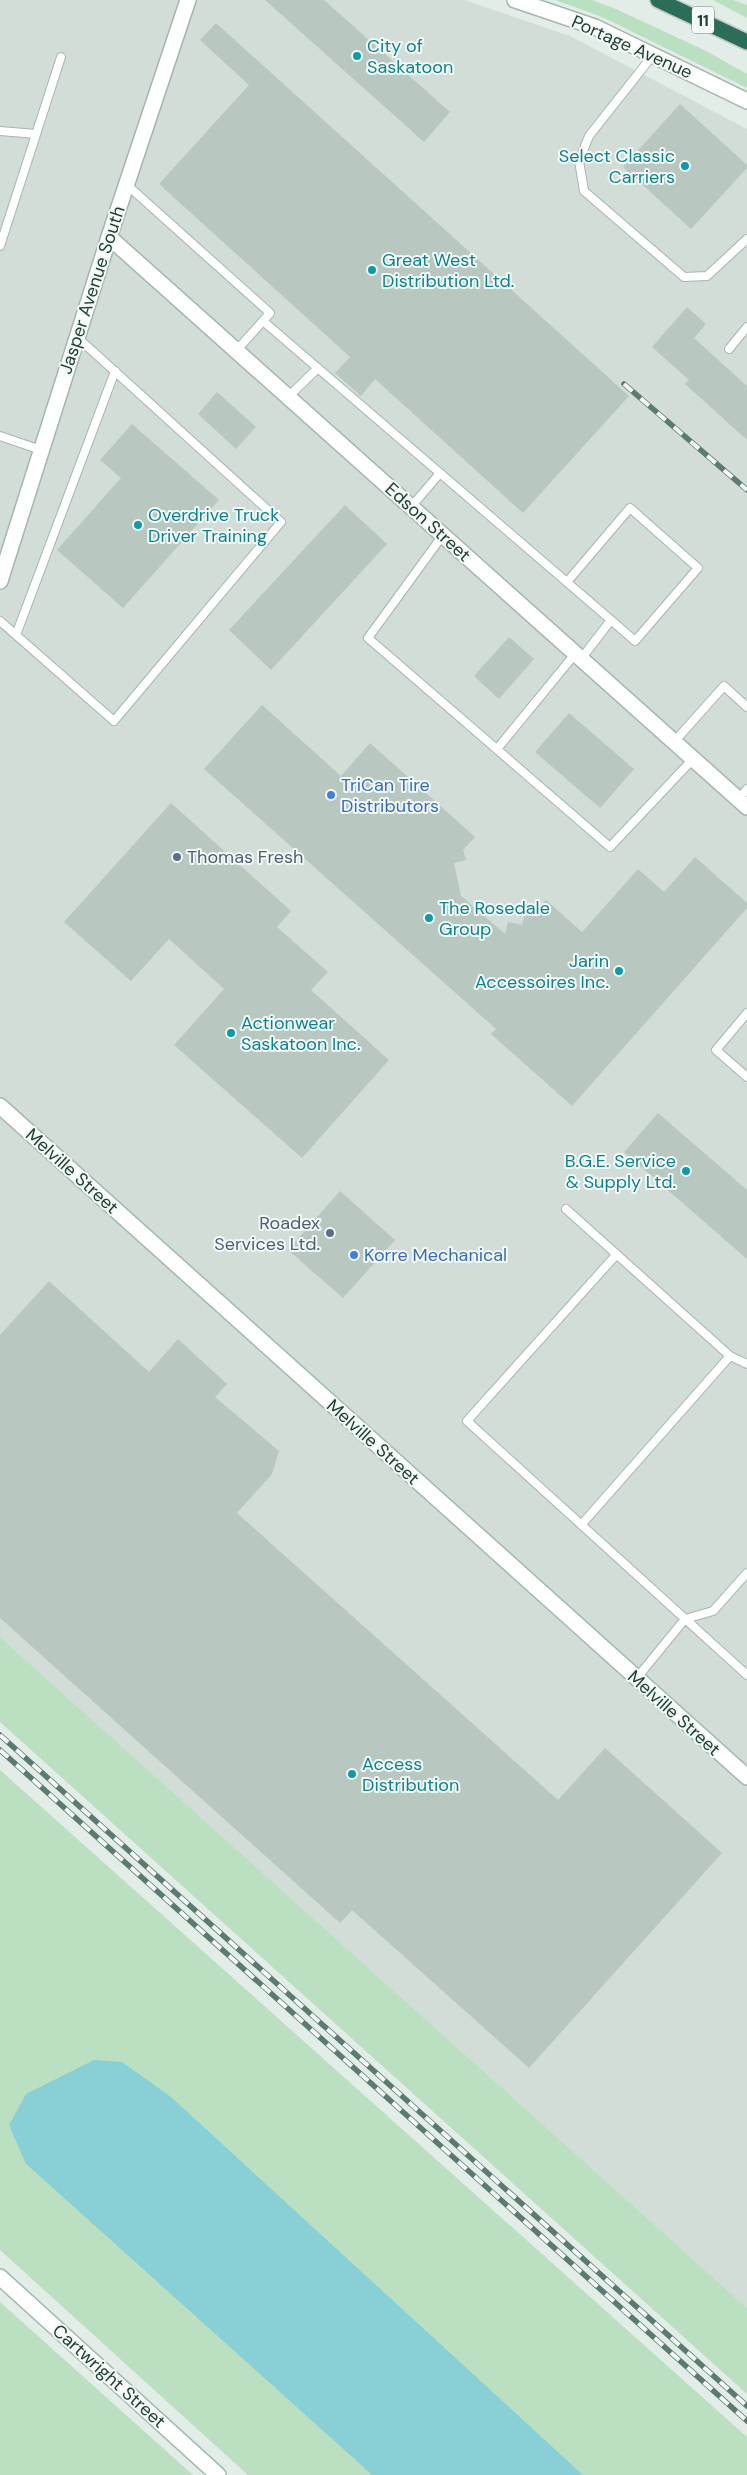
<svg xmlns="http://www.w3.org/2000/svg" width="747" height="2475" font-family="'DM Sans',sans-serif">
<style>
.built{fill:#d1ddd6}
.green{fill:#badfc1}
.water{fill:#88d0d5}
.building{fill:#b8c8c0}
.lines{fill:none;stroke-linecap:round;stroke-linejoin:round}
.lane-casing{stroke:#a5b6ae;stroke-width:10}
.street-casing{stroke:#a5b6ae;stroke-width:18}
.secondary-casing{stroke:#a0baae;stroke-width:18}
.highway-casing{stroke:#c1cac6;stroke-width:18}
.lane{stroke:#fff;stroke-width:8}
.street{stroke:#fff;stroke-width:15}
.secondary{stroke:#fff;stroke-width:15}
.highway{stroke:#2c6d59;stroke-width:15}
.rail-casing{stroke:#5c7b70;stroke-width:5.5}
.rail{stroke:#f3f9f6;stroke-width:4;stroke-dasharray:11;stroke-linecap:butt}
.culture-dot{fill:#0f9aa8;stroke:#f3f9f6;stroke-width:2}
.shop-dot{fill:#3f7fe0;stroke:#f3f9f6;stroke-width:2}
.service-dot{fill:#5c6f8a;stroke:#f3f9f6;stroke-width:2}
.labels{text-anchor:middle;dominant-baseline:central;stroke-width:4;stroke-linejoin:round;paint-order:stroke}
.shield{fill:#f3f9f6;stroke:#60786e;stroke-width:1}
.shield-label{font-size:16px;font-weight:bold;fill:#214034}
.culture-label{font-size:18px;fill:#0d838f;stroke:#f3f9f6;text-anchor:start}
.street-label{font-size:18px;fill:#214034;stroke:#f3f9f6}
.shop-label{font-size:18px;fill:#366cbe;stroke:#f3f9f6;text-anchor:start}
.service-label{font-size:18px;fill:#4e5e75;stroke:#f3f9f6;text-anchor:start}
</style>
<rect width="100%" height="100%" fill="#e3ede7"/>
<!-- built -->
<path class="built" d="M0,0h464l106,36 177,93v2179l-747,-671z"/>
<!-- green -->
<path class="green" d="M555,0h37l24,9 90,42 41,23v14l-145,-71z
M713,0h20l14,5v13z
M0,1637l747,671v86l-747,-672z
M0,1770l747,667v38h-164l-20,-18 -537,-293 346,311h-124l-248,-225z
M0,2302l193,173h-193z"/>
<!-- water -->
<path class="water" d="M94,2060l28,2 49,35 412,378h-211l-346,-311 -17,-39 17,-31z"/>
<!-- building -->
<path class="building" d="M265,0h59l126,112 -26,30z
M216,23l413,373 -106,117 -148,-134 -14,17 -26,-23 15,-16 -191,-173 90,-99 -49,-45z
M680,104l67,61v3l-56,61 -68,-62z
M687,307l19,17 -12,14 53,48v54l-62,-56 4,-4 -37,-33z
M217,392l39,35 -20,22 -38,-35z
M132,424l87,76 -96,108 -66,-58 64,-72 -21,-18z
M345,505l42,39 -116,126 -42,-40z
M509,637l25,22 -35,40 -25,-23z
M262,705l79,71 29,-33 105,94 -12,13 3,10 -12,3 7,33 44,38 3,-12 14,3 3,-12 8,2 13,-15 36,32 56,-63 26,23 31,-35 52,46v5l-175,198 -81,-72 5,-5 -292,-260z
M569,713l65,56 -34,39 -65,-56z
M171,803l120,108 -14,16 51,45 -17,18 78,70 -87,98 -128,-113 50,-56 -55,-50 -38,42 -67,-59z
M658,1113l89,77v69l-123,-107z
M340,1191l55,49 -52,58 -55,-48z
M49,1281l100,91 29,-33 49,45 -12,13 64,54 -7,23 -35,39 321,287 47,-52 117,105 -193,215 -177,-158 -12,13 -340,-305v-283z"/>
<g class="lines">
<defs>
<path id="lane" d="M653,55l-64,81 -10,25 5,30 100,86 23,-1 40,-37
M0,131l36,3
M126,184l144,129 -34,38
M0,246l61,-189
M263,321l348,299 -30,39
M729,349l18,-22
M288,397l30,-29
M0,436l41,14
M411,507l29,-34
M443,535l-75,103 242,209 83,-88
M567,582l63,-74 68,60 -63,73 -24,-21
M0,621l114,100 167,-199 -204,-185
M16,635l99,-264
M674,742l50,-56 23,21
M497,749l78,-95
M738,800l9,-11
M747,1013l-31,37 31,27
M566,1209l164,147 -148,168
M616,1255l-149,166 280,254
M730,1356l17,8
M636,1679l49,-60 28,-8 34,-38"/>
<path id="street" d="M515,0l80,27 152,74
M109,237l638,570
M0,581l109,-344 79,-237"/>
<path id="secondary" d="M0,1106l747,671
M0,2277l218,198"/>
<path id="highway" d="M658,0l89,42"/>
</defs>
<!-- lane casing -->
<use href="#lane" class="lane-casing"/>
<!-- street casing -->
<use href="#street" class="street-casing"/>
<!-- secondary casing -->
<use href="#secondary" class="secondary-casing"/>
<!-- highway casing -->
<use href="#highway" class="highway-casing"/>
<!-- lane -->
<use href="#lane" class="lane"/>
<!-- street -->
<use href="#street" class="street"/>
<!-- secondary -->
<use href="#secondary" class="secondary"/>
<!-- highway -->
<use href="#highway" class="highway"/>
<defs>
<path id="rail" d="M624,384l123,106
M0,1735l747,671
M0,1750l747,671"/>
</defs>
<!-- rail casing -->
<use href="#rail" class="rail-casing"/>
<!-- rail -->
<use href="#rail" class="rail"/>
</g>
<!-- markers -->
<g class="culture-dot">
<circle cx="357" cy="56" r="5"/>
<circle cx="685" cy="166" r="5"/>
<circle cx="372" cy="270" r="5"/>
<circle cx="138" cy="525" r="5"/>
<circle cx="429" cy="918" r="5"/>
<circle cx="619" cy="971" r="5"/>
<circle cx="231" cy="1033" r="5"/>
<circle cx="686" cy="1171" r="5"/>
<circle cx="352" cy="1774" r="5"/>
</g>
<g class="shop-dot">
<circle cx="331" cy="795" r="5"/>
<circle cx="354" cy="1255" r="5"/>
</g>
<g class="service-dot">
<circle cx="177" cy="857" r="5"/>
<circle cx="330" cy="1233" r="5"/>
</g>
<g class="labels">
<!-- shield labels -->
<rect class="shield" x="692" y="6.5" width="22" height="27" rx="4"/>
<g class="shield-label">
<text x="703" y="20">11</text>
</g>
<!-- culture labels -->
<g class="culture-label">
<text x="367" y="46">City of<tspan x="367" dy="21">Saskatoon</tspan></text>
<text x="675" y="156" text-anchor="end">Select Classic<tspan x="675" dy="21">Carriers</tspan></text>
<text x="382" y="260">Great West<tspan x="382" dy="21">Distribution Ltd.</tspan></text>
<text x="148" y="515">Overdrive Truck<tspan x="148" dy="21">Driver Training</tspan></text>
<text x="439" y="908">The Rosedale<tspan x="439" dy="21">Group</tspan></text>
<text x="609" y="961" text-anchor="end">Jarin<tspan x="609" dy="21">Accessoires Inc.</tspan></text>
<text x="241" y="1023">Actionwear<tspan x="241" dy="21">Saskatoon Inc.</tspan></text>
<text x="676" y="1161" text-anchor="end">B.G.E. Service<tspan x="676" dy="21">&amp; Supply Ltd.</tspan></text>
<text x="362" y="1764">Access<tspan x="362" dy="21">Distribution</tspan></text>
</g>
<!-- street labels -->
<g class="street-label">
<text transform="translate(632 47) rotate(24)">Portage Avenue</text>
<text transform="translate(92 290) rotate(-72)">Jasper Avenue South</text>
<text transform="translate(428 522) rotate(42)">Edson Street</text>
<text transform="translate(72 1171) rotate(42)">Melville Street</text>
<text transform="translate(373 1442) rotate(42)">Melville Street</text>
<text transform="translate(674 1713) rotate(42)">Melville Street</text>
<text transform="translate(109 2376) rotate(42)">Cartwright Street</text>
</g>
<!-- shop labels -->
<g class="shop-label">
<text x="341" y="785">TriCan Tire<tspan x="341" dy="21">Distributors</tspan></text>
<text x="364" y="1255">Korre Mechanical</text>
</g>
<!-- service labels -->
<g class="service-label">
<text x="187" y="857">Thomas Fresh</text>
<text x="320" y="1223" text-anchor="end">Roadex<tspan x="320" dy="21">Services Ltd.</tspan></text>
</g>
</g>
</svg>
